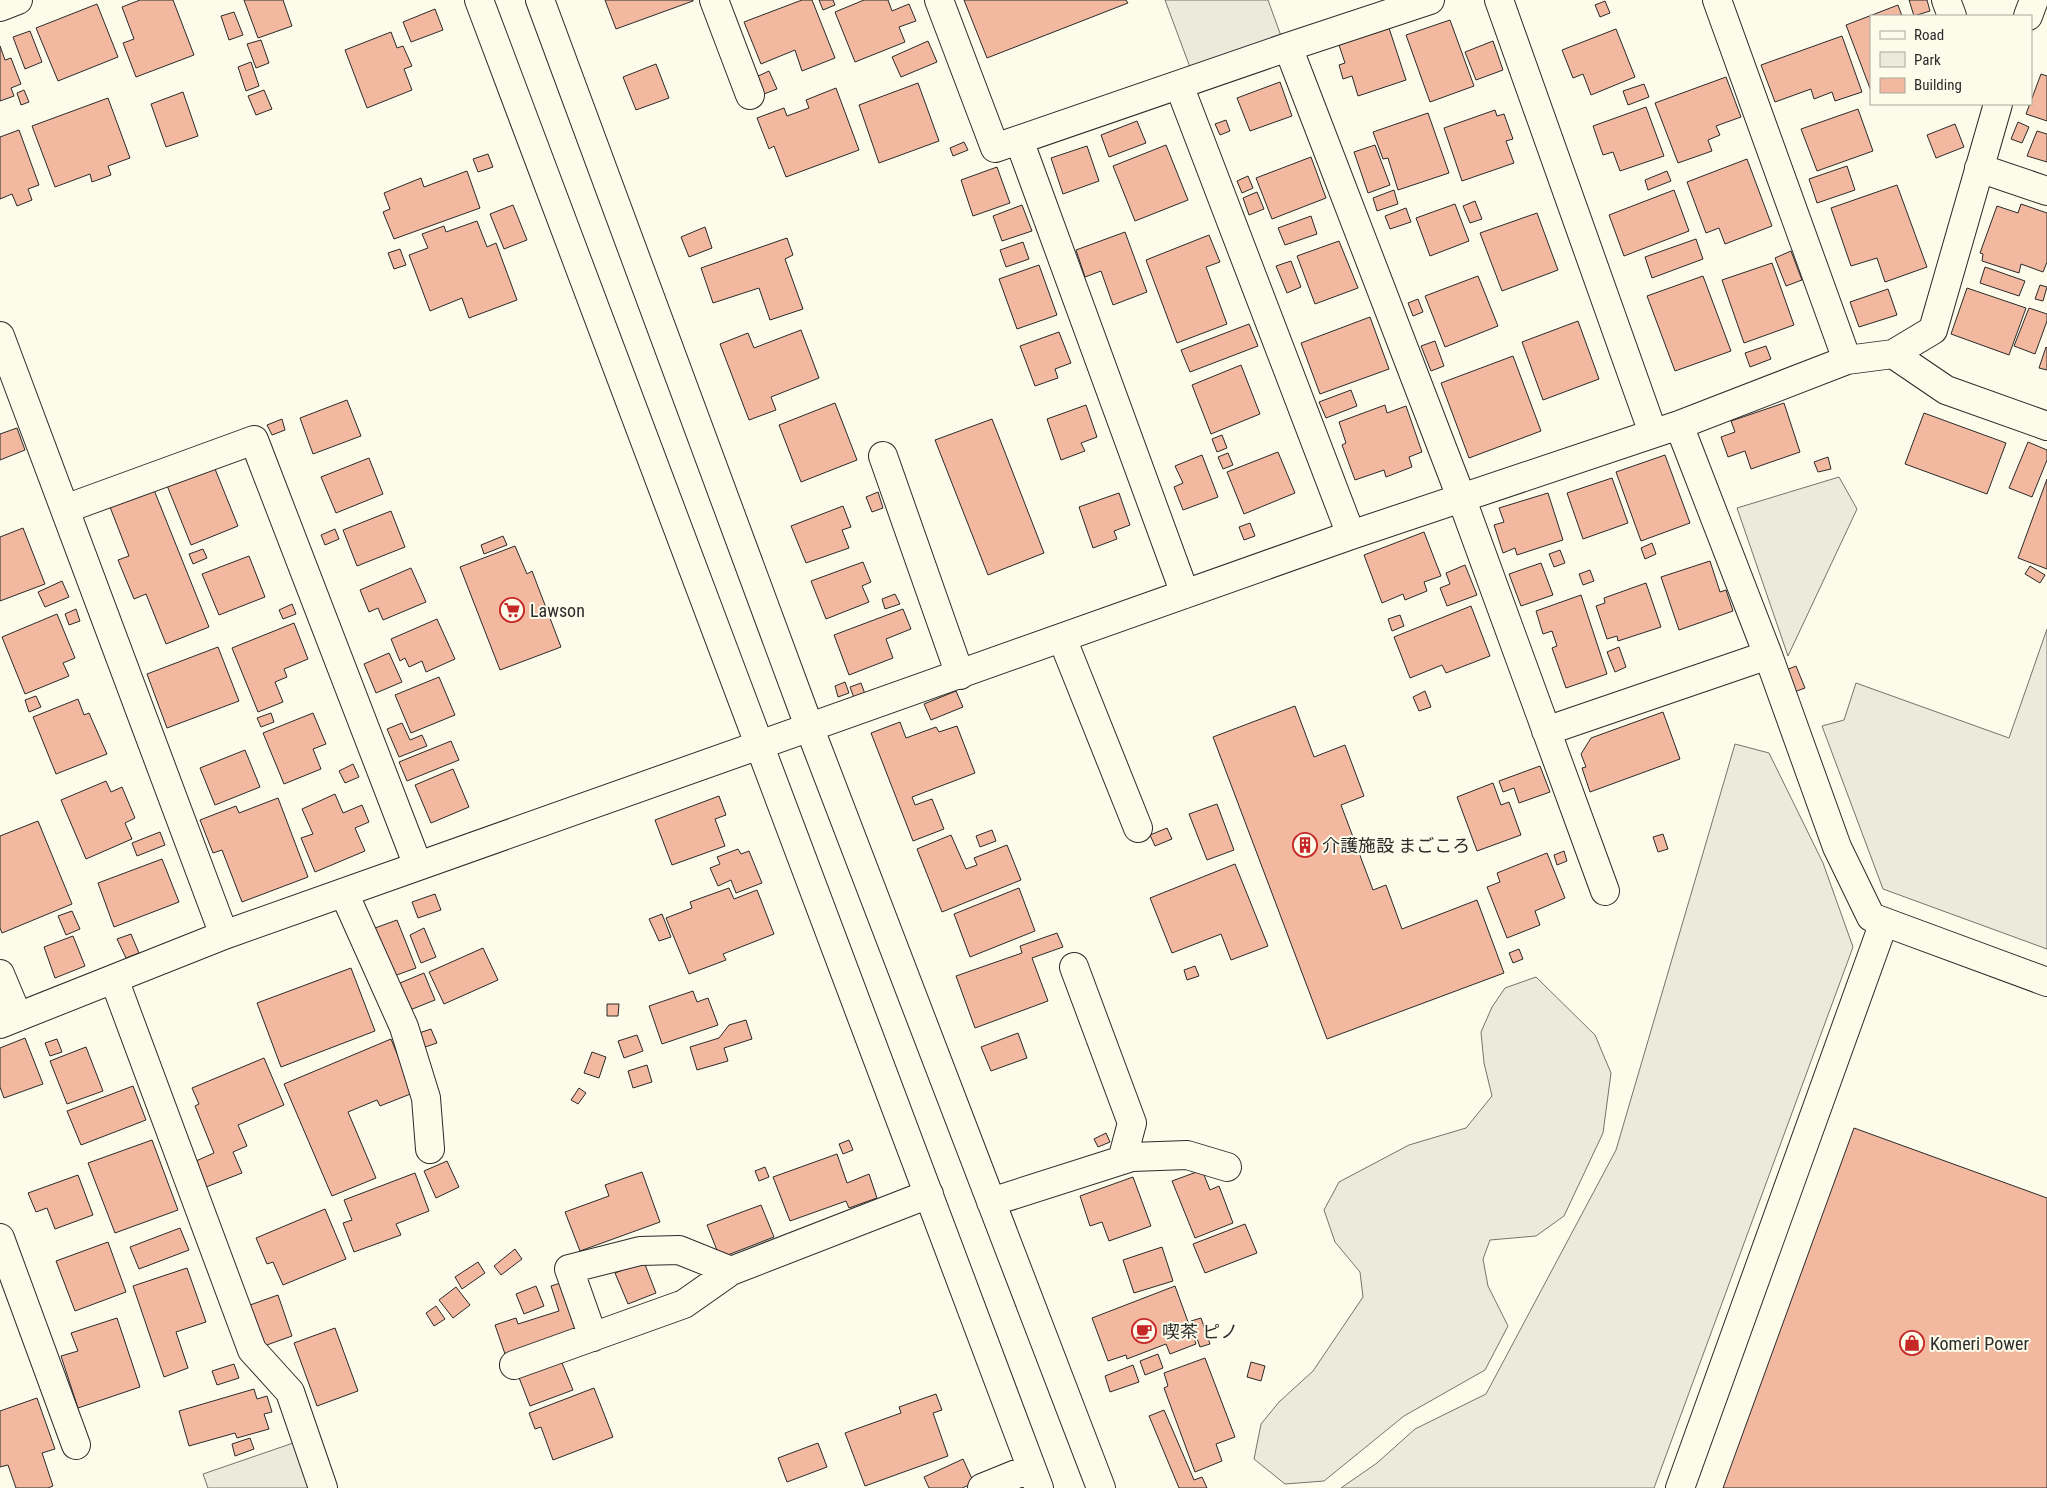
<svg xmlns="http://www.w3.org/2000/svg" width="2047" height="1488" font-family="'Roboto Condensed','Noto Sans JP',sans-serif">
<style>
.green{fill:#ecebdb;stroke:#74746e}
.parking{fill:#eceadb;stroke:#74746e}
.building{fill:#f2b8a0;stroke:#2b2b2b}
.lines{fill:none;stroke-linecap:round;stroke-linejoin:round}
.minor-casing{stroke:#2b2b2b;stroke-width:30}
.minor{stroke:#fdfbea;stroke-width:28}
.labels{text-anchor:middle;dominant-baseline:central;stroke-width:4;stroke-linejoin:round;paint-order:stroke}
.poi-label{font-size:18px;fill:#2b2b2b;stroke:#fdfbea;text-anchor:start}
</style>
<rect width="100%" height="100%" fill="#fdfbea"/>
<!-- green -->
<path class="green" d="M1165,0h103l13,36 -90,34z
M1839,477l18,32 -69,147 -51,-148z
M1536,977l59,58 16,38 -8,60 -39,83 -28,20 -46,4 -7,19 5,27 20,40 -23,44 -81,46 -80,65 -39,3 -31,-25 7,-35 18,-22 34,-31 50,-74 -3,-25 -25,-30 -11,-32 15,-28 70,-37 57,-17 26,-32 -8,-33 -3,-31 11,-25 13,-19z
M299,1441l16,47h-107l-5,-14z"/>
<!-- parking -->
<path class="parking" d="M2047,629v320l-164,-60 -61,-163 22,-6 12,-37 153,55z
M1735,744l34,9 54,110 30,84 -199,541h-313l36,-25 38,-34 71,-35 130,-244z"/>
<!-- building -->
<path class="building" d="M140,0h33l21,55 -58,22 -13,-34 11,-4 -12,-32z
M244,0h39l9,26 -34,12z
M605,0h88v1l-77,28z
M802,0h10l23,58 -33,13 -7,-21 -34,14 -17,-42z
M819,0h14l2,5 -12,5z
M864,0h24l4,11 17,-7 7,17 -17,6 6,15 -50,20 -20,-50z
M964,0h162l2,3 -141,55z
M1909,0h18l3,11 -16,5z
M1605,1l5,12 -10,4 -5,-12z
M97,4l21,53 -60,24 -22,-53z
M1898,5l4,11h-31v75l-25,-66z
M435,9l8,21 -32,12 -8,-20z
M234,12l9,23 -14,5 -8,-24z
M1450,20l24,66 -44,16 -24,-67z
M1389,28l17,52 -48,16 -6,-20 -9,3 -4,-14 6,-2 -6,-18z
M1616,29l19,48 -44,18 -8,-21 -10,4 -11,-28z
M30,31l12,31 -17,7 -12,-32z
M391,32l6,16 6,-2 9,20 -8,3 8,21 -45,18 -22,-58z
M1842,36l20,56 -27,9 -3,-9 -18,7 -3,-10 -36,13 -14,-37z
M261,40l8,23 -13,5 -9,-24z
M928,41l9,21 -36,15 -9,-20z
M1493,41l10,29 -27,10 -11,-28z
M0,46l5,14 6,-2 10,26 -10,4 3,8 -14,5z
M251,62l8,24 -13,5 -8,-24z
M656,64l13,34 -33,12 -13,-33z
M769,71l8,18 -13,5 -8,-17z
M2041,74l6,2v45l-21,-7z
M1726,77l15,40 -25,9 4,9 -12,5 4,11 -34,12 -23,-60z
M1280,82l12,34 -42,15 -13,-33z
M918,83l21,58 -60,22 -20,-58z
M1644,84l5,13 -21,8 -5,-14z
M836,88l23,62 -73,27 -12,-31 -5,3 -12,-31 27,-10 3,8 22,-8 -3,-8z
M24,90l5,12 -8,3 -4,-12z
M264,90l8,19 -16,6 -8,-19z
M183,92l15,44 -32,11 -15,-43z
M108,98l22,60 -22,8 3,9 -19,7 -2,-8 -35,13 -23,-61z
M1646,107l18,49 -44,15 -7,-19 -10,3 -10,-29z
M1858,109l15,42 -56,20 -16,-42z
M1495,110l2,6 7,-2 9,25 -7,2 8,22 -52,18 -18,-53z
M1428,113l21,60 -51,17 -10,-32 -5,1 -10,-27z
M1226,120l4,11 -10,4 -5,-11z
M1137,121l9,22 -37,14 -8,-22z
M2018,122l11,5 -7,16 -11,-4z
M1955,124l9,23 -28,11 -9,-23z
M19,130l20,55 -11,4 4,11 -15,6 -5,-12 -12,5v-62z
M2037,131l10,3v28l-20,-6z
M964,142l4,8 -15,6 -3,-8z
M1166,145l22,55 -53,21 -22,-55z
M1375,145l15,40 -22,8 -14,-41z
M1087,146l12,35 -36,13 -12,-36z
M488,154l5,13 -15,5 -5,-13z
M1311,157l15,41 -54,21 -16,-41z
M1747,159l25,67 -47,18 -6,-16 -13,5 -19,-51z
M1847,166l8,24 -38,13 -8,-24z
M997,167l13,36 -37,13 -12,-36z
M467,171l13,37 -86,31 -11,-27 7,-3 -6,-16 37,-15 3,9z
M1667,171l4,10 -23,9 -3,-10z
M1248,176l5,12 -11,5 -5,-12z
M1897,185l30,82 -42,15 -8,-24 -26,8 -20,-58z
M1394,190l4,14 -21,7 -4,-13z
M1674,190l15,41 -65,25 -15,-41z
M1257,192l7,17 -15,6 -6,-17z
M1475,201l7,18 -12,4 -7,-17z
M1455,204l14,37 -39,15 -14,-38z
M2021,204l26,9v49l-4,10 -22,-8 -2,9 -37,-12 1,-7 -3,-1 17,-47 21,7z
M513,205l14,35 -23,9 -14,-35z
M1022,205l10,26 -30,10 -9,-25z
M1406,208l5,14 -21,7 -5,-13z
M1537,213l21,57 -56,21 -22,-58z
M1311,216l6,18 -32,11 -7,-17z
M477,221l10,26 9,-4 21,57 -48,18 -7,-20 -32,13 -21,-56 19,-7 -6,-14 22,-8 2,6z
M705,227l7,21 -23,9 -8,-20z
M1125,232l22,60 -34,13 -12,-34 -16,6 -9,-27z
M1209,235l11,27 -14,5 21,57 -50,19 -31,-83z
M787,238l6,17 -8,4 18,50 -33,11 -11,-32 -46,15 -12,-35z
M1696,239l7,20 -51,19 -7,-21z
M1339,241l19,47 -43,16 -18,-48z
M1023,242l6,17 -23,8 -6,-17z
M400,249l6,16 -12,4 -6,-16z
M1791,251l11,29 -16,6 -11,-28z
M1291,261l10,26 -14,6 -11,-27z
M1772,263l22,62 -50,18 -22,-63z
M1039,265l18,50 -40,14 -18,-50z
M1985,267l40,14 -6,15 -39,-13z
M1478,276l20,50 -53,21 -20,-51z
M1703,276l28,75 -56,20 -28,-75z
M2040,285l7,2 -4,14 -8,-2z
M1967,288l59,20 -17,47 -58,-21z
M1888,289l9,26 -38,12 -9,-25z
M1418,299l5,13 -10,4 -5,-13z
M2029,308l18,6v7l-12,33 -21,-8z
M1370,317l19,52 -69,25 -19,-51z
M1578,321l21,58 -56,21 -21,-58z
M1249,324l9,22 -68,26 -9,-22z
M801,330l18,48 -48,19 5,13 -27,10 -29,-76 28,-11 6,15z
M1059,332l12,31 -16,6 3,9 -23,8 -15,-40z
M1435,341l9,25 -13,5 -10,-25z
M1766,346l5,13 -21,8 -5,-14z
M2046,347l1,1v22l-8,-2z
M1513,356l28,75 -72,27 -28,-75z
M1241,365l19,49 -49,20 -19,-49z
M1351,390l6,16 -31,12 -7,-16z
M347,400l14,36 -48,18 -13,-36z
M835,403l22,57 -56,22 -22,-57z
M1784,403l16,49 -49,17 -6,-18 -17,6 -7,-20 14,-5 -4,-11z
M1086,405l11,32 -16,6 4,8 -24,9 -14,-41z
M1385,405l2,8 19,-7 16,46 -13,5 3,10 -26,10 -2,-7 -29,10 -13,-35 4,-2 -7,-21z
M1924,413l82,30 -19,51 -82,-30z
M282,419l3,11 -13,5 -5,-10z
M992,419l52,134 -56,22 -53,-135z
M17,428l8,22 -25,10v-26z
M1222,435l5,13 -10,4 -5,-13z
M2028,442l19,8v10l-15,37 -23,-9z
M1278,452l17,41 -51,21 -17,-42z
M1228,453l5,12 -10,4 -5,-12z
M1202,455l16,42 -35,13 -9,-23 9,-4 -8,-17z
M1665,455l25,68 -49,18 -25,-69z
M1828,457l3,12 -13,3 -4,-10z
M369,458l14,36 -47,19 -15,-36z
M213,464l25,62 -47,19 -25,-62z
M1612,478l16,45 -45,16 -16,-46z
M2047,479v90l-29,-11z
M154,490l55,137 -43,17 -20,-50 -12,5 -16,-39 11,-4 -19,-49z
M878,492l5,16 -11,4 -6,-15z
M1119,493l11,32 -16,6 3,8 -24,9 -14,-41z
M1548,493l15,47 -46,15 -2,-7 -12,5 -9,-28 10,-3 -5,-14z
M843,506l8,21 -9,3 7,18 -43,15 -15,-37z
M391,511l14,36 -48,19 -14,-36z
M1250,523l5,13 -11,4 -5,-13z
M23,528l22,56 -45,17v-64z
M335,529l4,10 -14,6 -4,-10z
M1424,532l17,44 -17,6 3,9 -22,9 -2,-6 -21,9 -18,-48z
M503,536l4,9 -23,9 -3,-9z
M1652,543l4,11 -11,5 -4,-11z
M515,546l12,28 5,-3 29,76 -61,23 -40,-103z
M203,549l4,9 -14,6 -4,-10z
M1560,550l5,13 -11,4 -5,-13z
M249,556l16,41 -46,18 -17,-41z
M1710,561l10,31 6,-2 7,21 -54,19 -18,-53z
M863,562l8,20 -9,4 7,16 -43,17 -15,-38z
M1541,563l12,32 -32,11 -12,-32z
M1465,565l12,30 -30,11 -7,-18 10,-4 -4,-11z
M2030,566l15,9 -5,8 -15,-9z
M411,568l15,34 -43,18 -5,-12 -9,4 -9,-22z
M1590,570l4,11 -11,4 -4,-11z
M62,581l7,16 -24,10 -7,-15z
M1646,583l15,44 -43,14 -1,-5 -10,3 -11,-33 9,-3 -1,-5z
M895,594l5,10 -15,5 -3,-10z
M1581,595l26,79 -41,14 -14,-40 5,-2 -5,-15 -9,3 -7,-23z
M292,604l4,10 -13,5 -4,-9z
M1471,606l19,50 -44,17 -4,-8 -32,13 -16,-41z
M76,609l4,12 -11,4 -4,-11z
M903,609l8,20 -25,10 7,19 -44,17 -15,-40z
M57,614l18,44 -12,5 6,13 -44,18 -23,-57z
M1400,615l4,11 -12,5 -4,-12z
M437,619l18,40 -29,13 -4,-11 -13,6 -4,-9 -5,3 -9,-22z
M294,623l14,36 -24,10 3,8 -12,5 8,20 -25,10 -26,-64z
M218,647l21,54 -72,27 -20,-54z
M1619,647l7,20 -11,5 -8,-20z
M389,653l13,29 -26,11 -12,-29z
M1796,666l9,22 -11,4 -8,-22z
M439,677l16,38 -44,18 -16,-38z
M845,682l4,11 -11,4 -3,-11z
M861,683l4,11 -11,4 -4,-11z
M956,691l7,16 -32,13 -7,-16z
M1425,691l6,16 -12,4 -6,-14z
M36,696l5,11 -12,5 -4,-12z
M78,699l6,16 5,-2 18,41 -51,20 -23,-57z
M1295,706l19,51 31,-12 19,51 -23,9 32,85 13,-5 16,44 75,-29 27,73 -177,66 -114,-302z
M1663,712l17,47 -90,33 -8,-24 4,-1 -5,-13 10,-16z
M271,713l3,9 -13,5 -4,-9z
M313,713l13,31 -13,5 8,20 -37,15 -21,-51z
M900,722l6,16 30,-11 3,5 18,-6 18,47 -63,24 3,8 17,-6 12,30 -31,12 -42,-108z
M402,723l8,17 12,-5 5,11 -28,11 -12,-28z
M451,741l8,19 -52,21 -8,-19z
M245,750l15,37 -45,18 -15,-37z
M353,764l6,13 -14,6 -6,-12z
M1540,766l10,26 -31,11 -5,-15 -11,4 -4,-11z
M453,769l16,38 -38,16 -16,-38z
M106,781l5,11 11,-5 13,31 -10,5 7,16 -46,20 -25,-59z
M1493,783l8,22 8,-3 12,33 -44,16 -20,-54z
M335,794l8,19 19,-8 7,17 -14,6 10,23 -50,21 -14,-34 12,-4 -11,-25z
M719,796l7,19 -11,4 10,27 -53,19 -17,-45z
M278,798l30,79 -66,25 -20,-52 -9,3 -13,-33 36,-14 3,7z
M1217,804l17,46 -27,10 -18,-46z
M38,821l34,83 -70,29 -2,-5v-92z
M1167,828l5,11 -17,7 -5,-11z
M992,830l4,11 -16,6 -4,-11z
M160,832l5,13 -28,11 -5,-13z
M1663,834l5,15 -10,3 -5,-15z
M951,835l15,34 11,-4 -3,-7 33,-13 14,35 -79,32 -25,-63z
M738,849l3,5 8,-3 13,32 -26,10 -5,-13 -13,6 -8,-18 10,-4 -3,-7z
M1564,851l3,10 -10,4 -3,-10z
M1547,853l18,45 -30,13 5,14 -33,13 -20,-51 13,-5 -3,-9z
M162,859l17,43 -65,25 -16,-44z
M1235,864l33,82 -37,14 -10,-26 -49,19 -22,-55z
M729,888l5,11 23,-9 17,44 -51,20 3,6 -37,14 -23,-56 26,-10 -2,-6z
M1019,888l16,43 -65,26 -16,-43z
M435,894l6,16 -23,8 -6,-16z
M72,911l8,18 -14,6 -8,-19z
M662,914l9,23 -12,4 -10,-22z
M397,920l19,48 -22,8 -19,-48z
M424,928l12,29 -15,6 -11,-28z
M1057,933l6,14 -31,11 16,43 -73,27 -19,-52 66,-23 -2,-7z
M131,934l8,19 -13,5 -9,-19z
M73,936l12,30 -30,12 -11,-31z
M483,948l15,32 -54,24 -15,-32z
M1519,949l4,10 -10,4 -4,-10z
M1195,966l4,10 -12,4 -3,-10z
M351,968l24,63 -94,36 -24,-64z
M424,973l11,27 -25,10 -10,-27z
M693,991l4,11 11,-4 10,27 -56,19 -13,-38z
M607,1004h12l-1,12h-11z
M746,1020l6,19 -28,9 4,13 -31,9 -7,-23 29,-9 10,-13z
M431,1029l6,14 -12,4 -6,-14z
M1018,1033l9,25 -36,13 -10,-24z
M637,1035l6,16 -19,7 -6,-17z
M25,1038l18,46 -39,14 -4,-11v-39z
M57,1039l5,13 -12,4 -5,-13z
M391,1039l22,54 -33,13 -3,-6 -29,12 28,66 -44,18 -48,-112z
M86,1047l17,44 -36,13 -17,-43z
M592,1052l14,5 -7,21 -15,-5z
M264,1058l20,47 -46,20 9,21 -14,6 9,21 -36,14 -10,-26 18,-8 -19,-47 4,-2 -7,-16z
M647,1065l5,17 -19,6 -5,-17z
M133,1086l13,34 -65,25 -14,-34z
M579,1088l7,5 -8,11 -7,-4z
M1854,1128l193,70v290h-324z
M1106,1133l4,9 -12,5 -4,-8z
M152,1140l26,70 -63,23 -27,-70z
M849,1140l4,10 -10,4 -4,-10z
M837,1154l10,29 22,-9 8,24 -28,10 -3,-7 -56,20 -17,-44z
M447,1161l12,26 -23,11 -12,-27z
M765,1167l4,10 -10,4 -4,-10z
M1202,1170l8,20 9,-4 14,37 -38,15 -23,-57z
M642,1172l18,50 -80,29 -15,-39 44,-16 -4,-11z
M415,1173l14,38 -33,13 5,11 -47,17 -11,-29 9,-3 -8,-20z
M78,1175l15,40 -38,14 -8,-21 -11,4 -8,-19z
M1133,1177l18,49 -42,15 -7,-19 -12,4 -10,-30z
M761,1205l13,32 -54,21 -13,-33z
M325,1209l21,50 -63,26 -10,-23 -6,2 -11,-26z
M1245,1224l12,29 -52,20 -12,-29z
M180,1228l9,22 -50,19 -9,-22z
M108,1242l18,50 -51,19 -19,-50z
M1162,1247l11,34 -39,12 -11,-33z
M515,1249l7,10 -21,16 -7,-9z
M478,1262l7,11 -23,16 -7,-12z
M644,1262l12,31 -28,11 -13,-31z
M187,1268l19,54 -30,10 12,36 -24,9 -31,-91z
M567,1281l15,49 -77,24 -10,-29 21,-7 2,6 41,-13 -8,-25z
M536,1286l8,20 -20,8 -8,-20z
M1175,1286l21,58 -26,10 -4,-10 -39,15 -1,-4 -18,6 -16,-43z
M456,1287l14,18 -17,13 -14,-18z
M278,1295l14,41 -28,10 -14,-41z
M436,1306l9,13 -11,7 -8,-13z
M117,1318l23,69 -62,21 -17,-52 17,-5 -7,-18z
M1201,1318l9,26 -10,3 -9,-26z
M335,1328l23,63 -41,15 -23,-63z
M1158,1354l5,14 -18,7 -5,-14z
M560,1358l13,32 -43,16 -12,-31z
M1205,1358l30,79 -19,7 6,17 -27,11 -31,-84 4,-2 -4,-13z
M1251,1362l14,4 -4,15 -14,-4z
M234,1364l5,14 -22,7 -5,-14z
M1133,1365l6,17 -29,10 -5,-16z
M594,1388l19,49 -60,23 -12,-33 -6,2 -6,-16z
M254,1389l3,10 10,-3 5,16 -8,2 5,15 -32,9 -2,-5 -46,13 -10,-35z
M936,1394l6,16 -9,3 15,43 -83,30 -20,-53 56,-20 -2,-6z
M37,1398l18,51 -13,4 11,33 -5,2h-32l-8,-23 -8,2v-56z
M1164,1410l30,70 8,-3 5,11h-28l-30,-72z
M250,1438l4,11 -19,7 -3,-12z
M818,1443l9,24 -40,15 -9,-24z
M963,1459l11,24 -12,5h-33l-5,-11z"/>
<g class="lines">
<defs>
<path id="minor" d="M479,0l560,1488
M540,0l270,729 291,759
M714,0l36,95
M939,0l56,148 293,-101 173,450 144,394
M1499,0l154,433
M1717,0l130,360
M1946,0l6,16
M0,7l18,-7
M2028,16l6,-16
M1288,47l142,-47
M1179,85l172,450
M1019,140l166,454
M1979,168l68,23
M0,336l224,599
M1893,354l53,36 101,36
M883,456l77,219
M65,509l189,-69 164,426
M1062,638l76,190
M1768,655l69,192 34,70 176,65
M1546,731l222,-76 -89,-230
M344,893l60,134 22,71 4,51
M1074,967l58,156 -10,37
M0,974l18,43
M114,979l138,371 38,42 33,96
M0,1024l224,-89 1127,-400 328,-110 168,-65 46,-6 40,-24 65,-226
M991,1202l141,-45 55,-2 40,12
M0,1238l76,207
M593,1337l-24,-68 71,-18 39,-1 52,21
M514,1365l170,-61 47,-33 198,-77
M982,1488l49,-20
M1680,1488l204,-566"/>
</defs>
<!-- minor casing -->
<use href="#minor" class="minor-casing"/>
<!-- minor -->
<use href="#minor" class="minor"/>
</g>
<!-- icons -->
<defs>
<symbol id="supermarket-ring" viewBox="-11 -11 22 22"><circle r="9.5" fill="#fdfbea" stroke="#c62828" stroke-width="1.5"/><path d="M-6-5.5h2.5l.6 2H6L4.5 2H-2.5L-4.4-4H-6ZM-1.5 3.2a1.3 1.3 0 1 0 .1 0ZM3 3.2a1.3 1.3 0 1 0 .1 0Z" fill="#c62828"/></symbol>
<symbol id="building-ring" viewBox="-11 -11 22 22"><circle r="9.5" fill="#fdfbea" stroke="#c62828" stroke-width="1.5"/><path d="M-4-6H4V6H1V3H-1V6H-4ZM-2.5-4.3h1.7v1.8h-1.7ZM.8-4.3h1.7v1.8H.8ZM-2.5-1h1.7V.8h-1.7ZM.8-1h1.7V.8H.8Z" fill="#c62828"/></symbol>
<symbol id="cafe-ring" viewBox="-11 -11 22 22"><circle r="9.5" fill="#fdfbea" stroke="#c62828" stroke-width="1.5"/><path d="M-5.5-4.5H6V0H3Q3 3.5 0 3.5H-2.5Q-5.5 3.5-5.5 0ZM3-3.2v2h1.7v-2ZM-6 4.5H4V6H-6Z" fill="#c62828"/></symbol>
<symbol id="shop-ring" viewBox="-11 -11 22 22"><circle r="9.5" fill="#fdfbea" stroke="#c62828" stroke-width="1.5"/><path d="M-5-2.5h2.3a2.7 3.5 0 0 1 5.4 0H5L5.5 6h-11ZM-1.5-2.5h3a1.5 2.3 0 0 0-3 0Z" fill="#c62828"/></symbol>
</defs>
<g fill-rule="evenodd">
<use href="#supermarket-ring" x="498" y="596" width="28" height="28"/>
<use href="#building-ring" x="1291" y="831" width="28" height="28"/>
<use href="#cafe-ring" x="1130" y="1317" width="28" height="28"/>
<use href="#shop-ring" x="1898" y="1329" width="28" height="28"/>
</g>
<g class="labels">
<!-- poi labels -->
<g class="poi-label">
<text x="530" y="610">Lawson</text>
<text x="1322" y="845">介護施設 まごころ</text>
<text x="1162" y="1331">喫茶 ピノ</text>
<text x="1930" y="1343">Komeri Power</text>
</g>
</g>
<!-- legend -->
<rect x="1870" y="15" width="162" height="90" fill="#fdfbea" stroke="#a9a89e"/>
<rect x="1880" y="31" width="25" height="8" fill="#fdfbea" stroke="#a9a89e"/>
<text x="1914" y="40" font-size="15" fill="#2b2b2b">Road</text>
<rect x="1880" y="52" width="25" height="15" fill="#ecebdb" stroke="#a9a89e"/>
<text x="1914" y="65" font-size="15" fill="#2b2b2b">Park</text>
<rect x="1880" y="78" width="25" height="15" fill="#f2b8a0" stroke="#a9a89e"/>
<text x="1914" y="90" font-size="15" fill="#2b2b2b">Building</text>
</svg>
